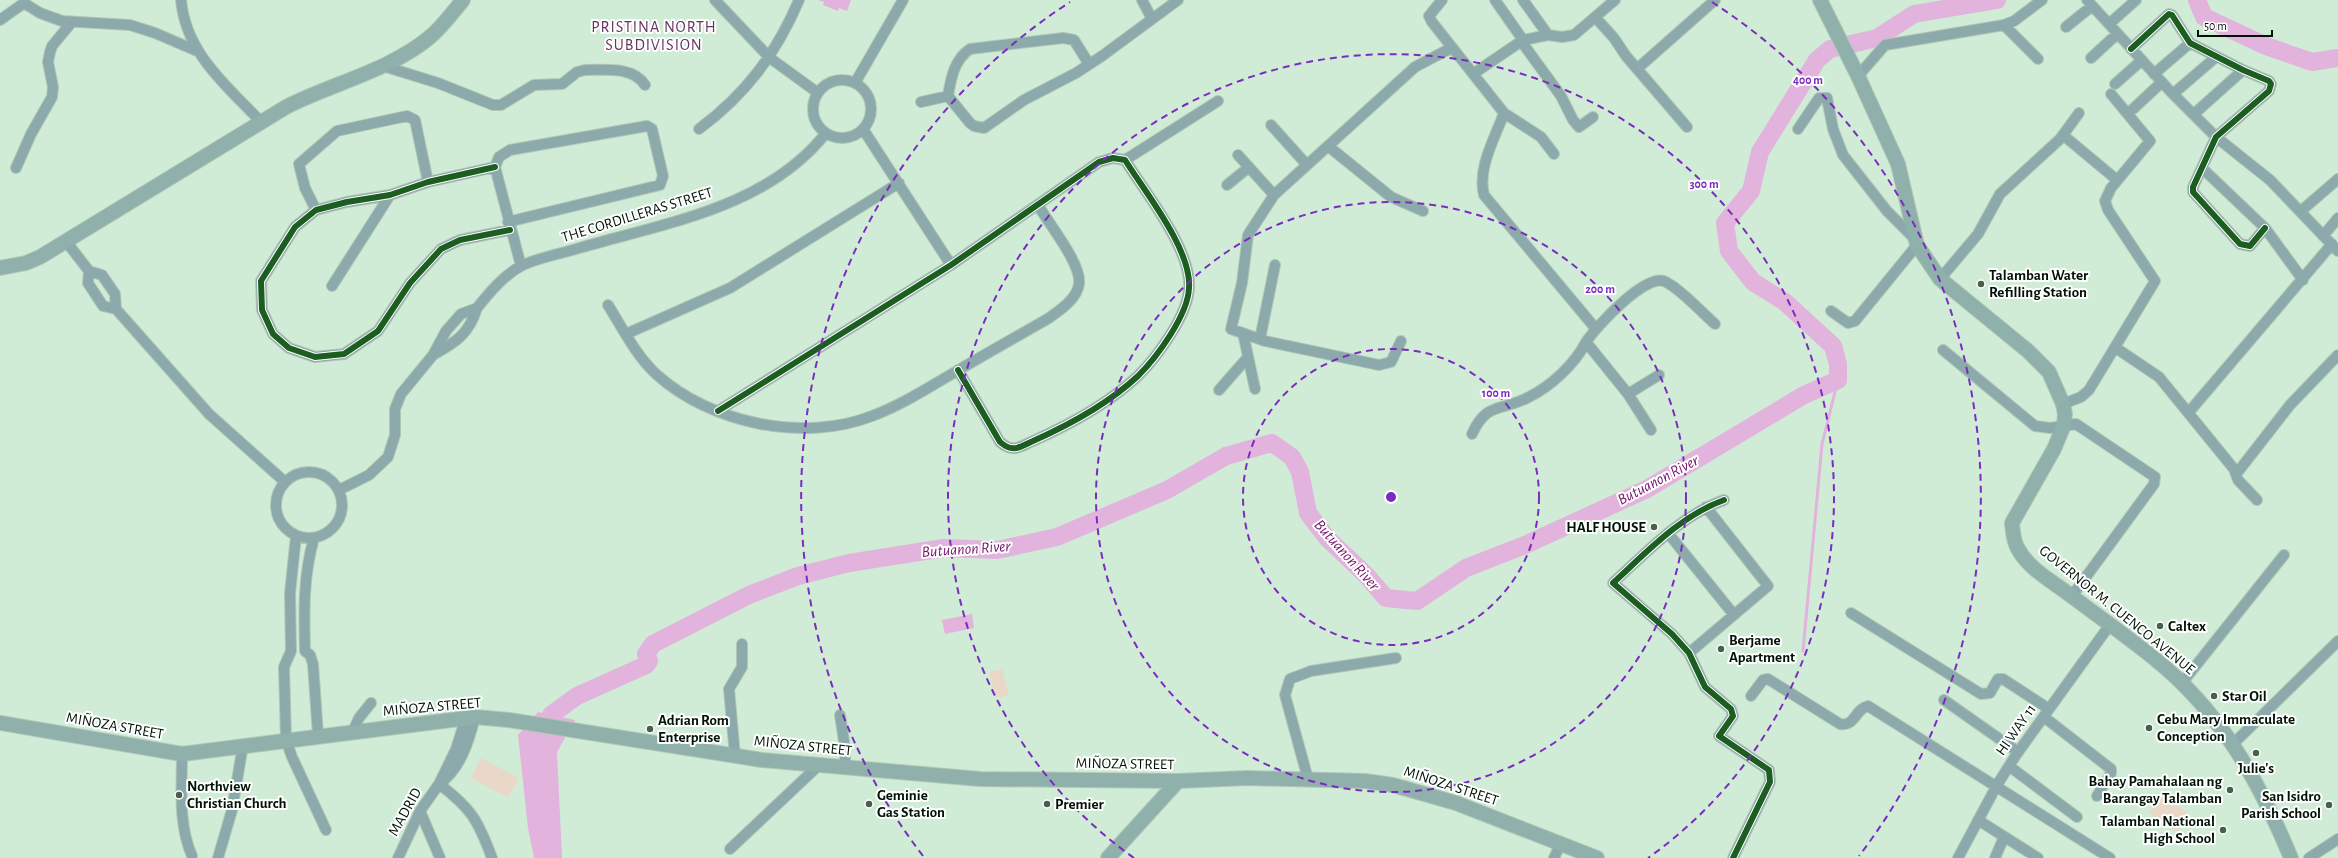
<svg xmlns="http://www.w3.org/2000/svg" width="2338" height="858" font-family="'Alegreya Sans',sans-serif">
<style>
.green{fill:#e9d8c8}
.water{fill:#e2b3dc}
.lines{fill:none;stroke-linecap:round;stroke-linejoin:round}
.stream{stroke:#e2b3dc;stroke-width:3}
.river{stroke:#e2b3dc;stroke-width:18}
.street-casing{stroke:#b1c7b6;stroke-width:12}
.secondary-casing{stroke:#b1c7b6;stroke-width:16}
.street{stroke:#8ca9ab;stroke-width:10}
.secondary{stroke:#90b0ac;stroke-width:14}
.cycleway-casing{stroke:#fff;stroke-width:8}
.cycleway{stroke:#1b5e20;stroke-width:6}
.ring{fill:none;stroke:#7b2cbf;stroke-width:2;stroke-dasharray:7 5}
.poi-dot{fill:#495f4f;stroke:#fff;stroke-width:1.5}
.labels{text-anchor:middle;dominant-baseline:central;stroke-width:4;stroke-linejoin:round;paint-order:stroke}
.street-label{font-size:15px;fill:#011306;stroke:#fff}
.poi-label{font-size:15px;font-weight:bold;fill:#011306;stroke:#fff;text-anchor:start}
.neighbourhood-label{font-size:16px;letter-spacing:1px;fill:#683361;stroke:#fff}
.water-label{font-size:16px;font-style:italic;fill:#74166c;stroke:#fff}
.centre{fill:#7b2cbf;stroke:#fff;stroke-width:2}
.ring-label{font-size:12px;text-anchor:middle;font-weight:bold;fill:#7b2cbf;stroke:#fff;stroke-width:4;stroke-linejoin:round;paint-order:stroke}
</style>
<rect width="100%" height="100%" fill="#d0ecd6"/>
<!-- green -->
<path class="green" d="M1002,669l7,26 -13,3 -7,-26z
M481,758l38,20 -11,20 -37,-20z
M2163,794l27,21 -13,17 -28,-20z"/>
<!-- water -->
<path class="water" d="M818,0h33l-4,11 -8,-3 -1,3 -15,-6 1,-3z
M972,614l2,14 -29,6 -3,-14z
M538,712l37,8 -18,32 5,106h-28l-6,-30 -10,-93z"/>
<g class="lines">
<!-- stream -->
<path class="stream" d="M1803,651l19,-207 16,-64"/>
<!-- river -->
<path class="river" d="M2197,0l7,17 62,29 46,16 26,-4
M538,735l14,-21 25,-18 69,-31 3,-4 -3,-7 7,-10 96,-49 49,-19 51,-13 95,-15 53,2 60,-13 110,-47 59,-34 46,-13 20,14 8,15 8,41 19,25 39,37 20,23 31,3 49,-33 59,-23 122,-56 157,-94 34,-15v-16l-5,-18 -48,-44 -32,-20 -24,-31 -4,-28 26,-32 9,-39 57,-92 13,-11 47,-11 37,-24 83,-14"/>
<defs>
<path id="street" d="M181,0c5,54 46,86 81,123
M715,0l55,58 48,35
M1142,0l10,19
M1442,0l-13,16 3,6 72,91c-9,25 -27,55 -20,82l112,134
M1495,0l28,40
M1523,0l25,35
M2087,0l83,91 46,46 54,43 68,71
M1595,17l19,21 12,18 61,71
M0,20l24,-17 16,10 22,8 68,4 25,8 42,18
M2109,24l27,-24
M2004,25l34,34
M2066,27l26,-21
M1521,41l40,55 12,24 6,7 14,-10
M2131,49l38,-35 3,1 18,28 53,27 26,11 2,3 -2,7 -53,46 -23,50v5l47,52 10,2 15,-18
M2091,58l26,-24
M1089,64l-15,-24 -11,-2 -93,11c-16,11 -19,29 -22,47l22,27 4,3 10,2 40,-28 52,-27 26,-17 76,-56
M383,66l55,17 55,22h8l33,-20 28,-1 15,-12 8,-2c19,0 48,-4 60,15
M1638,68l77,-68
M1473,74l50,-34 25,-5 14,2 12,-2 41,-35
M2154,74l36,-31
M1858,76l27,-31 119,-20 10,-4 28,-21
M813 109a29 29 0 1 1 58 0a29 29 0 1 1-58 0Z
M855,83l48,-83
M2115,84l27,-24
M2173,94l43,-37
M921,102l27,-6
M2133,109l29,-27
M1504,113l37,24 13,17
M2194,114l49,-44
M1271,125l36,40
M699,129c47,-35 77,-75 100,-129
M863,129l88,136
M1798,129l21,-31h8l6,31 10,26 44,56 27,27
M2063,135l54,45
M1328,146l63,51 32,14
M1238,155l36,40
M1125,160l93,-59
M495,167l-67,15 -38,13 -43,7 -31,8 -21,17 -34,54 1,29 11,24 16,14 26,9 29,-3 34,-23 32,-48 31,-34 19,-9 50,-10
M16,168l15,-34 21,-37 1,-10 -5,-25 2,-10 2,-6 20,-24
M2202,168l63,60 38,52
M1227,185l22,-18
M316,210l-11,-22 -6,-24 38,-33 70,-15 8,4 13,62
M2301,211l37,-32
M508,222l152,-37 3,-9 -11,-47 -5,-3 -137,24 -11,7 -4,10 26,99
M2323,236l15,-18
M65,240l24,31 13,4 13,19 1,15 93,105 76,68
M89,271l-1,12 15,23 13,3
M1940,279l38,-45 22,-40 60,-55 19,-26
M332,286l58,-91
M608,305c15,24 27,49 48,69 54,49 147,69 216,42 30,-11 57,-29 85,-45 30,-18 61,-35 92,-53 11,-8 28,-19 30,-34 3,-20 -31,-61 -41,-79
M477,308c12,-15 27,-33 44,-42 16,-8 38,-12 55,-17 87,-26 190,-40 250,-116
M1831,311l17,12 7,-2 62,-76
M1243,333l12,56
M626,334l104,-46 169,-105
M1260,339l15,-74
M1401,341l-10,21 -12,3 -114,-24 -34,-12 11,-46 6,-48 26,-40 141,-128 36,-19
M2116,348l43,29 75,92 4,11 19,20
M1943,350l92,76 15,2 26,-4 79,53 -1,7 -82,112
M1219,390l29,-33
M1628,394l31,-19
M2063,404l18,-7 8,-7 66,-109 -47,-71 -3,-9 6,-13 39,-47 -39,-47
M718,411l233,-146 148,-103 14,-4 12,2c20,32 67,90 64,128 -1,27 -32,69 -51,88 -29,27 -69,49 -105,65 -5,2 -11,6 -17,7 -7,1 -11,-2 -16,-6l-42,-72
M2189,412l143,-168
M1651,430l-23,-36 -42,-52c10,-15 61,-71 80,-60 17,9 35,30 49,42
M1472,434c15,-33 29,-22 57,-37 22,-11 46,-33 57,-55
M276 505a33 33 0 1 1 66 0a33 33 0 1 1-66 0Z
M2237,473l53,-68 48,-50
M339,490l30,-15 19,-18 7,-22v-26l6,-15 32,-39 13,-24 15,-17 16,-6c-8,26 -21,34 -44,47
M1724,500c-44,16 -77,52 -111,83l59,51 17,19 16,34 26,22 2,7 -14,20 50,34 1,12 -37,76
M1668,533l66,82
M296,536l-6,57 1,58 -7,16 2,73 6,17 34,73
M314,538c-11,38 -10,75 -9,113l5,4 3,9 5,71
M1851,613l130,81 9,-1 8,-14h5l46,30
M1689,653l79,-67 -62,-79
M2182,683l102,-128
M1751,696l12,-16 5,-1 72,45c15,3 15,-15 28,-18l242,152
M1944,700l74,52
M840,715l5,33v20
M2044,717l67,52v4l-14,23
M353,731l6,-13 12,-15
M2233,744l105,-103
M182,754c0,34 -4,70 10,102
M735,756l-6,-67 13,-22v-23
M2009,766l68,51
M1308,779l-23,-84 5,-16 21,-8 85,-13
M439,784c32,24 39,36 53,74
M439,784c21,-14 30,-43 36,-67
M420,811l20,47
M1978,820l60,38
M730,849l88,-83
M218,858l14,-48 11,-65
M398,858l22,-47 19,-27 17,-35 10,-32
M1554,858l7,-15
M1958,858l39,-73 19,-30 93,-129
M1995,858l9,-21
M2309,858l29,-19"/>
<path id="secondary" d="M1820,0l38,76 40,88 19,81 23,34 88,72 21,21 14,32 2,10 -1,11 -10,24 -42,74c1,8 1,16 5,24 10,21 35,34 53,48 28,21 58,42 85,64 66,53 104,122 136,199
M0,268l26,-5 14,-6 246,-150c47,-24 103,-36 144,-70 13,-11 22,-24 33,-37
M0,723l182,31 293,-37 34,3 253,40 218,19 198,2 69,-3 118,3 28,4 63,18 141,55
M1108,858l70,-77"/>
</defs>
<!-- street casing -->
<use href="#street" class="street-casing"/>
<!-- secondary casing -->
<use href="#secondary" class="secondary-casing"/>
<!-- street -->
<use href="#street" class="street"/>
<!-- secondary -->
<use href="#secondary" class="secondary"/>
<defs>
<path id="cycleway" d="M2131,49l38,-35 3,1 18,28 53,27 26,11 2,3 -2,7 -53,46 -23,50v5l47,52 10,2 15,-18
M495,167l-67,15 -38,13 -43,7 -31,8 -21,17 -34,54 1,29 11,24 16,14 26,9 29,-3 34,-23 32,-48 31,-34 19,-9 50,-10
M718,411l233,-146 148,-103 14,-4 12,2c20,32 67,90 64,128 -1,27 -32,69 -51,88 -29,27 -69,49 -105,65 -5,2 -11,6 -17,7 -7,1 -11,-2 -16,-6l-42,-72
M1724,500c-44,16 -77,52 -111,83l59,51 17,19 16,34 26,22 2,7 -14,20 50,34 1,12 -37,76"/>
</defs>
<!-- cycleway casing -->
<use href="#cycleway" class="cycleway-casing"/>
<!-- cycleway -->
<use href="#cycleway" class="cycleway"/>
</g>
<!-- distance rings -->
<g class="ring">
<circle cx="1391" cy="497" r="148"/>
<circle cx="1391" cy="497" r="295"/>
<path d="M1134 858A443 443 0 1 1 1648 858"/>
<path d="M923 856A590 590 0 0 1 1070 2M1712 2A590 590 0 0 1 1859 856"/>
</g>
<!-- markers -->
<g class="poi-dot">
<circle cx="1981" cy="284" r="4"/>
<circle cx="1654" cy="527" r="4"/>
<circle cx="2160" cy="626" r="4"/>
<circle cx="1721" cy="649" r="4"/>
<circle cx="2214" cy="696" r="4"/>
<circle cx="2149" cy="728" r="4"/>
<circle cx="650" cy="729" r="4"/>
<circle cx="2256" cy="753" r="4"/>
<circle cx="2230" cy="790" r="4"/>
<circle cx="179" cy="795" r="4"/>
<circle cx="869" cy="804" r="4"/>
<circle cx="1047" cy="804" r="4"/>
<circle cx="2329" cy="805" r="4"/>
<circle cx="2223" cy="830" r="4"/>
</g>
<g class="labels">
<!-- street labels -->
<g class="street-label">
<text transform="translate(637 215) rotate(-17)">THE CORDILLERAS STREET</text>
<text transform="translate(2117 610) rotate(39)">GOVERNOR M. CUENCO AVENUE</text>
<text transform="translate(432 707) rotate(-5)">MIÑOZA STREET</text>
<text transform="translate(115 726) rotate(10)">MIÑOZA STREET</text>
<text transform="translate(2016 730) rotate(-55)">HI WAY 11</text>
<text transform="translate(803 746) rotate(6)">MIÑOZA STREET</text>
<text transform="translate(1125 764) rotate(1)">MIÑOZA STREET</text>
<text transform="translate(1451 786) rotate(18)">MIÑOZA STREET</text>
<text transform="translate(405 812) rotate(-61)">MADRID</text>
</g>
<!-- poi labels -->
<g class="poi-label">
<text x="1989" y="275">Talamban Water<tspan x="1989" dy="17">Refilling Station</tspan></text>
<text x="1646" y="527" text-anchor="end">HALF HOUSE</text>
<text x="2168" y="626">Caltex</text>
<text x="1729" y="640">Berjame<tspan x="1729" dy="17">Apartment</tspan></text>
<text x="2222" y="696">Star Oil</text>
<text x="2157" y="719">Cebu Mary Immaculate<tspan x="2157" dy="17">Conception</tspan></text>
<text x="658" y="720">Adrian Rom<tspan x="658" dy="17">Enterprise</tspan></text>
<text x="2256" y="768" text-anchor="middle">Julie's</text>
<text x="2222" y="781" text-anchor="end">Bahay Pamahalaan ng<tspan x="2222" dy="17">Barangay Talamban</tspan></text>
<text x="187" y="786">Northview<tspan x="187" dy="17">Christian Church</tspan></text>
<text x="877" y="795">Geminie<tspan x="877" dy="17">Gas Station</tspan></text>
<text x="2321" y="796" text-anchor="end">San Isidro<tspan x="2321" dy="17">Parish School</tspan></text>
<text x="1055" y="804">Premier</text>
<text x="2215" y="821" text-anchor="end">Talamban National<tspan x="2215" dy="17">High School</tspan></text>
</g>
<!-- neighbourhood labels -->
<g class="neighbourhood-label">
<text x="654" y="27">PRISTINA NORTH<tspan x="654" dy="18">SUBDIVISION</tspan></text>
</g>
<!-- water labels -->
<g class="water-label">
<text transform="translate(1658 480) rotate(-28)">Butuanon River</text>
<text transform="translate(966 549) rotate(-4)">Butuanon River</text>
<text transform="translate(1347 555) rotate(48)">Butuanon River</text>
</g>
</g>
<circle cx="1391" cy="497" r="6" class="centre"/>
<g class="ring-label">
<text x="1808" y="84">400 m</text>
<text x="1704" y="188">300 m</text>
<text x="1600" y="293">200 m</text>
<text x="1496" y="397">100 m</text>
</g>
<!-- scale -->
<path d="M2198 30v6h74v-6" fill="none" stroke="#011306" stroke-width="2"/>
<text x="2204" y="30" font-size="12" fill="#011306" stroke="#ffffff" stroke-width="3" paint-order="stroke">50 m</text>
</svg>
